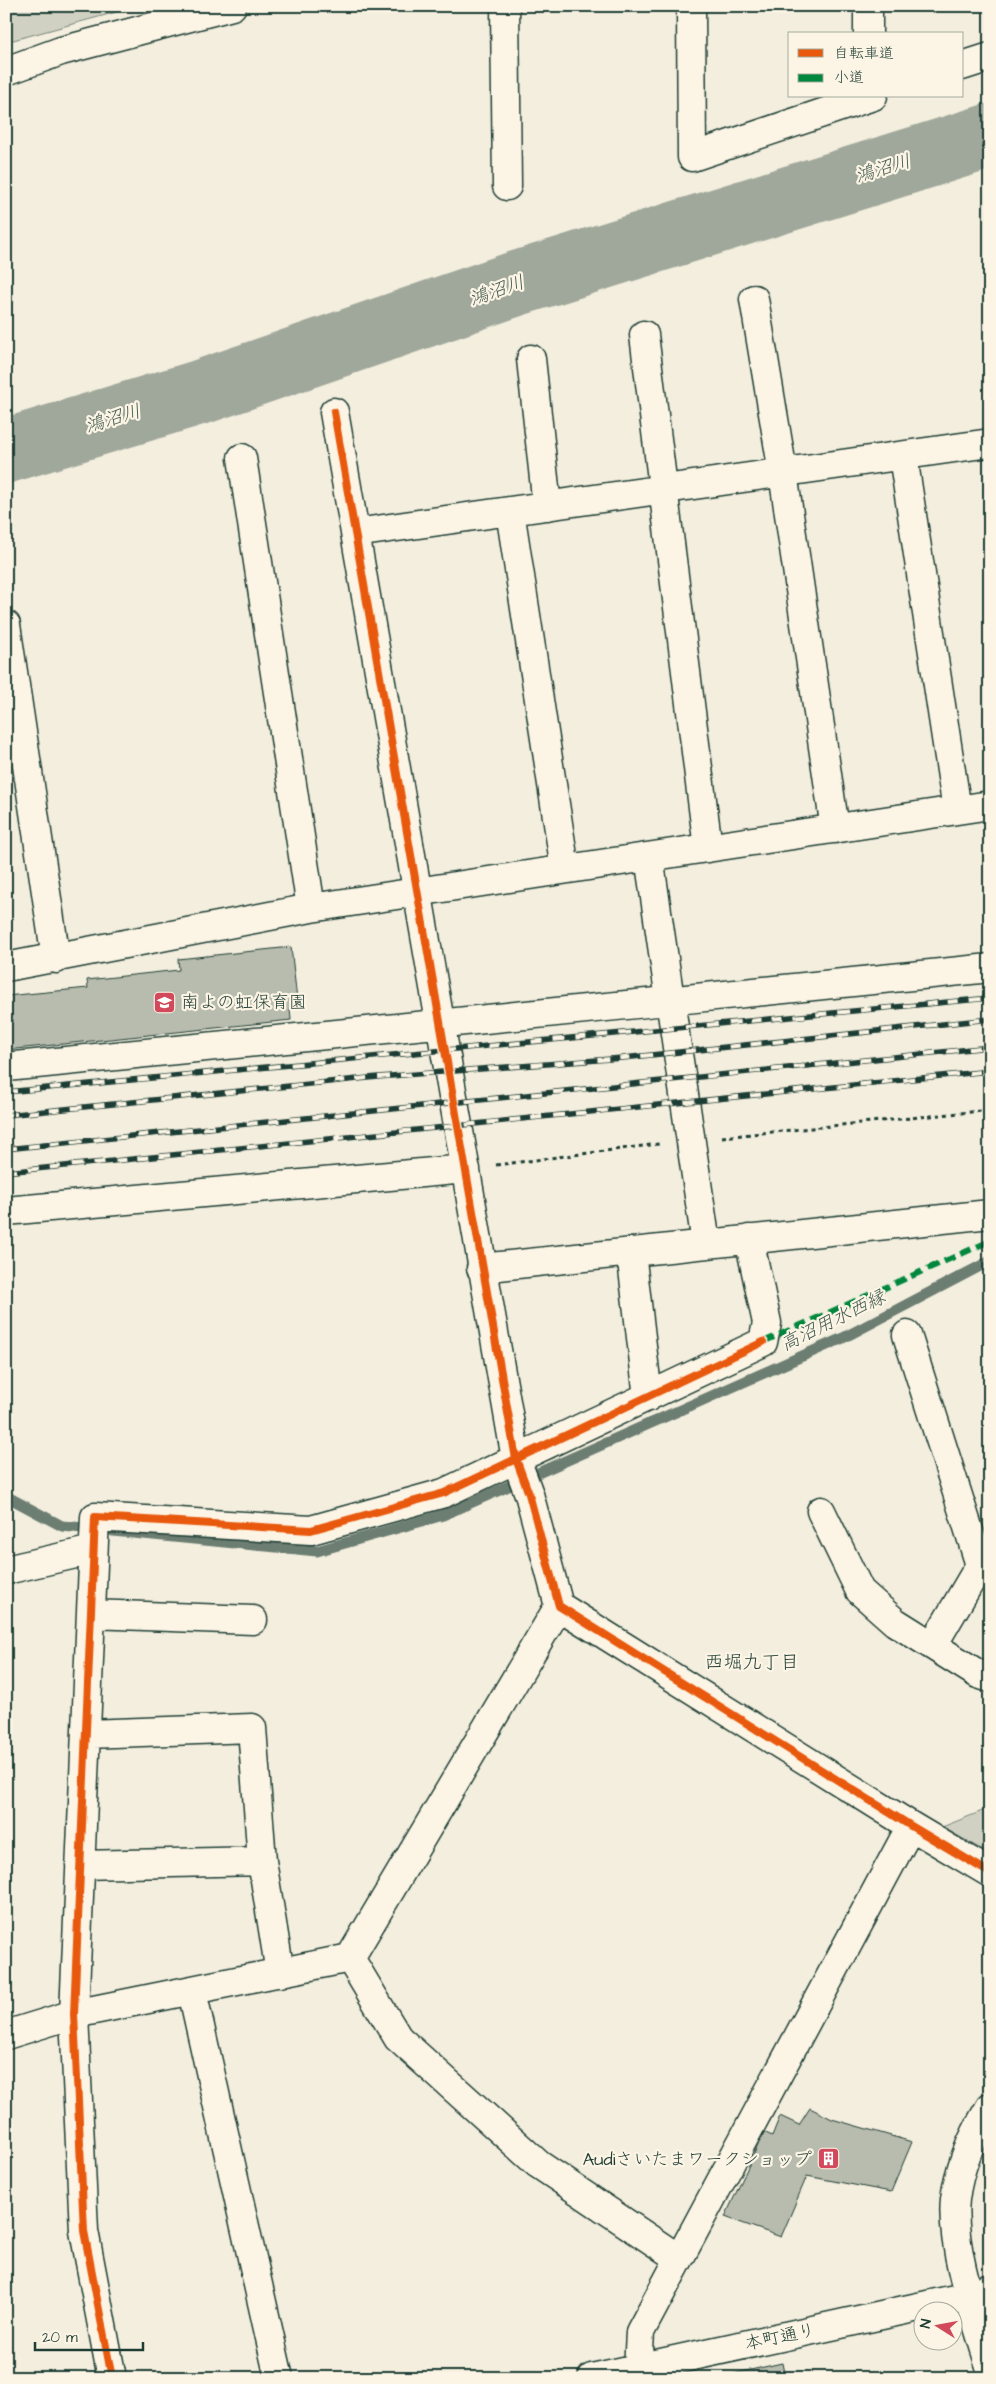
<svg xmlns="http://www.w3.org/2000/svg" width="996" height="2384" font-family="'Architects Daughter','Klee One',sans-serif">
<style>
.green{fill:#d0d1c2;stroke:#78877b}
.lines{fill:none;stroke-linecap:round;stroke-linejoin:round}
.stream{stroke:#6c7d72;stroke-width:11}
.river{stroke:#a0a89b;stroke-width:65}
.building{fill:#b8bcae;stroke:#1f3d34}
.minor-casing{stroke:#1f3d34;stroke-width:31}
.major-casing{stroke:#1f3d34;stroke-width:31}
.path{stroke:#1f3d34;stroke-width:3;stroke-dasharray:4 4;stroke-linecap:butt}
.minor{stroke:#fcf5e5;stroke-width:28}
.major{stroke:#fcf5e5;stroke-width:28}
.rail-casing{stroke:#1f3d34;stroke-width:5.5}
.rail{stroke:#fcf5e5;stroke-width:4;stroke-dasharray:11;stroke-linecap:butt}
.quiet{stroke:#00873e;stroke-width:6;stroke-dasharray:12 6;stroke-linecap:butt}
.cycleway-casing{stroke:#fcf5e5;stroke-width:11}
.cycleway{stroke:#e8590c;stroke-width:8}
.labels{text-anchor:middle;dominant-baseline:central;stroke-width:4.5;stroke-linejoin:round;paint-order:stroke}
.poi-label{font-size:18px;fill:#1f3d34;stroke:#fcf5e5;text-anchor:start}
.street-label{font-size:18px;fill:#1f3d34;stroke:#fcf5e5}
.water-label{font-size:19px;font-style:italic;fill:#465d53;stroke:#fcf5e5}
.neighbourhood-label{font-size:19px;fill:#1f3d34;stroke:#fcf5e5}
</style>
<rect width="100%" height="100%" fill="#f3eede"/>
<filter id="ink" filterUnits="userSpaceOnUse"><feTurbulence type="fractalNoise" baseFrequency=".02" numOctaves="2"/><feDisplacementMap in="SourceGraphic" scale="10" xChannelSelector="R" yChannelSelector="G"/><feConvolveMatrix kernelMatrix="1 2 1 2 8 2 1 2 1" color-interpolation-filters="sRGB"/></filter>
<g filter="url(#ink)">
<!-- green -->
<path class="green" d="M6,6h133l-133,36z
M990,1808v46l-48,-27z"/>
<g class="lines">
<!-- stream -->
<path class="stream" d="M6,1496l56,30 32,3
M113,1531l204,20 126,-36 400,-177 147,-77"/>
<!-- river -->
<path class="river" d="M6,451l195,-59 314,-108 475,-148"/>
</g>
<!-- building -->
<path class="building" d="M291,947l7,61h-8l1,12 -285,30v-54l82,-8 -1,-8 92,-10 -1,-11z
M810,2108l22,11 80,23 -21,50 -84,-16 -26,61 -56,-20 39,-85 8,4 8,-20 19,9z
M782,2363l3,15h-56l-1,-3z"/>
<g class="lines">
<defs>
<path id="minor" d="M505,6l2,180
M691,6l1,151 181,-61
M868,6v28
M962,66l28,-9
M6,71l55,-20 171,-45
M754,299l29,174 52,356
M644,335l64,513
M531,359l16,147
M334,412l182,1047 13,35 30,112 352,220 79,47
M903,456l54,354
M242,458l69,450
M510,511l55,358
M355,533l635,-90
M6,625l50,334
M649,857l57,387
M6,967l305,-59 679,-103
M6,1067c328,-31 656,-66 984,-99
M6,1211l460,-42
M631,1252l17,145
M481,1268l509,-54
M907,1335l73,230 -47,80
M821,1511l39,80 35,31 83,52 12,4
M6,1570l87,-20
M91,1614l162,6
M86,1734l166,-6 10,133 18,112
M80,1865l182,-4
M350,1958l48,80 140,126 140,94
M192,1991l87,387
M6,2035l68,-21 276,-56 209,-352
M969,2296l21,-8
M112,2378l-28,-147 -10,-217 21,-497 216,13 133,-37 319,-151 4,-19 -18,-84
M640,2378l-2,-9 2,-37 271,-506"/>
<path id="major" d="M990,2107c-17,28 -31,60 -35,92 -5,48 21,120 35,167
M592,2378l377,-82"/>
</defs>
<!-- minor casing -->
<use href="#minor" class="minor-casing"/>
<!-- major casing -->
<use href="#major" class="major-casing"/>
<!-- path -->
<path class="path" d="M722,1137l268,-27
M496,1165l163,-21"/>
<!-- minor -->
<use href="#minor" class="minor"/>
<!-- major -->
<use href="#major" class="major"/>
<defs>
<path id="rail" d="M6,1092l984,-94
M6,1115l372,-38 245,-19 367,-39
M6,1149l984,-102
M6,1172l984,-101"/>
</defs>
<!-- rail casing -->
<use href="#rail" class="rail-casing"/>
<!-- rail -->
<use href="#rail" class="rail"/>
<!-- quiet -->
<path class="quiet" d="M763,1342l227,-101"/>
<defs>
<path id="cycleway" d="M334,412l182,1047 13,35 30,112 352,220 79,47
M112,2378l-28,-147 -10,-217 21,-497 216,13 133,-37 319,-151"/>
</defs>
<!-- cycleway casing -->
<use href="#cycleway" class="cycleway-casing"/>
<!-- cycleway -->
<use href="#cycleway" class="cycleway"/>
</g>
</g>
<!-- icons -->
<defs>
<symbol id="school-square" viewBox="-11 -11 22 22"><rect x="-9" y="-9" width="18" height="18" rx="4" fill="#d1495b" stroke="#fcf5e5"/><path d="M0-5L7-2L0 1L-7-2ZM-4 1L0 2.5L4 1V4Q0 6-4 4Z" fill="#fff"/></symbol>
<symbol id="building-square" viewBox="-11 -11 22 22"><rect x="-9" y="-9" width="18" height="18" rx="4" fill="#d1495b" stroke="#fcf5e5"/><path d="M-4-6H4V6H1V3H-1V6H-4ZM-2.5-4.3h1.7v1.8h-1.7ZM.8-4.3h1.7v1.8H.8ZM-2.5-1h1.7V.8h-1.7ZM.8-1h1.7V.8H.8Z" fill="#fff"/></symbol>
</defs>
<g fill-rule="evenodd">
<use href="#school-square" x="152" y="990" width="25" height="25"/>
<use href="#building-square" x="816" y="2146" width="25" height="25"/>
</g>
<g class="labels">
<!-- poi labels -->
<g class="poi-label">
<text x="181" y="1002">南よの虹保育園</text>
<text x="812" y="2159" text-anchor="end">Audiさいたまワークショップ</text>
</g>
<!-- street labels -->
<g class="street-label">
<text transform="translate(780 2337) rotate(-12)">本町通り</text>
</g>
<!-- water labels -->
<g class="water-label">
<text transform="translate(883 169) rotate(-17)">鴻沼川</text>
<text transform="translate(497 291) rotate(-19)">鴻沼川</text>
<text transform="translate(113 419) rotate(-17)">鴻沼川</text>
<text transform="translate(833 1321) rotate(-26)">高沼用水西縁</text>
</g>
<!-- neighbourhood labels -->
<g class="neighbourhood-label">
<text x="752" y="1662">西堀九丁目</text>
</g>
</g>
<!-- margin -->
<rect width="996" height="2384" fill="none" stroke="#fcf5e5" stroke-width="25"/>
<rect x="12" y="12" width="971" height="2359" fill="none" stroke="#1f3d34" stroke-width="2" filter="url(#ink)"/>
<!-- legend -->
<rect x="788" y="32" width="175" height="65" fill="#fcf5e5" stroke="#a4ab9e"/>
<rect x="798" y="49" width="25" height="8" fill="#e8590c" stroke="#a4ab9e"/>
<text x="834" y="58" font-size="15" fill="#1f3d34">自転車道</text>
<rect x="798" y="74" width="25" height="8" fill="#00873e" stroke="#a4ab9e"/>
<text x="834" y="82" font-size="15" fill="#1f3d34">小道</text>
<!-- north arrow -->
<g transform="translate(938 2326) rotate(281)"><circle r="24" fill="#fcf5e5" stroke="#a4ab9e"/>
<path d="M0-4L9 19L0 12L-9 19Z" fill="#d1495b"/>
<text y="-8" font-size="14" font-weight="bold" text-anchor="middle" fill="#1f3d34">N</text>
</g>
<!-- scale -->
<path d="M35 2342v8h108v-8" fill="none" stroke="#1f3d34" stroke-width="2.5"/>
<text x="42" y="2342" font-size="15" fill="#1f3d34" stroke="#fcf5e5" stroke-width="4" paint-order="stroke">20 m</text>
</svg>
